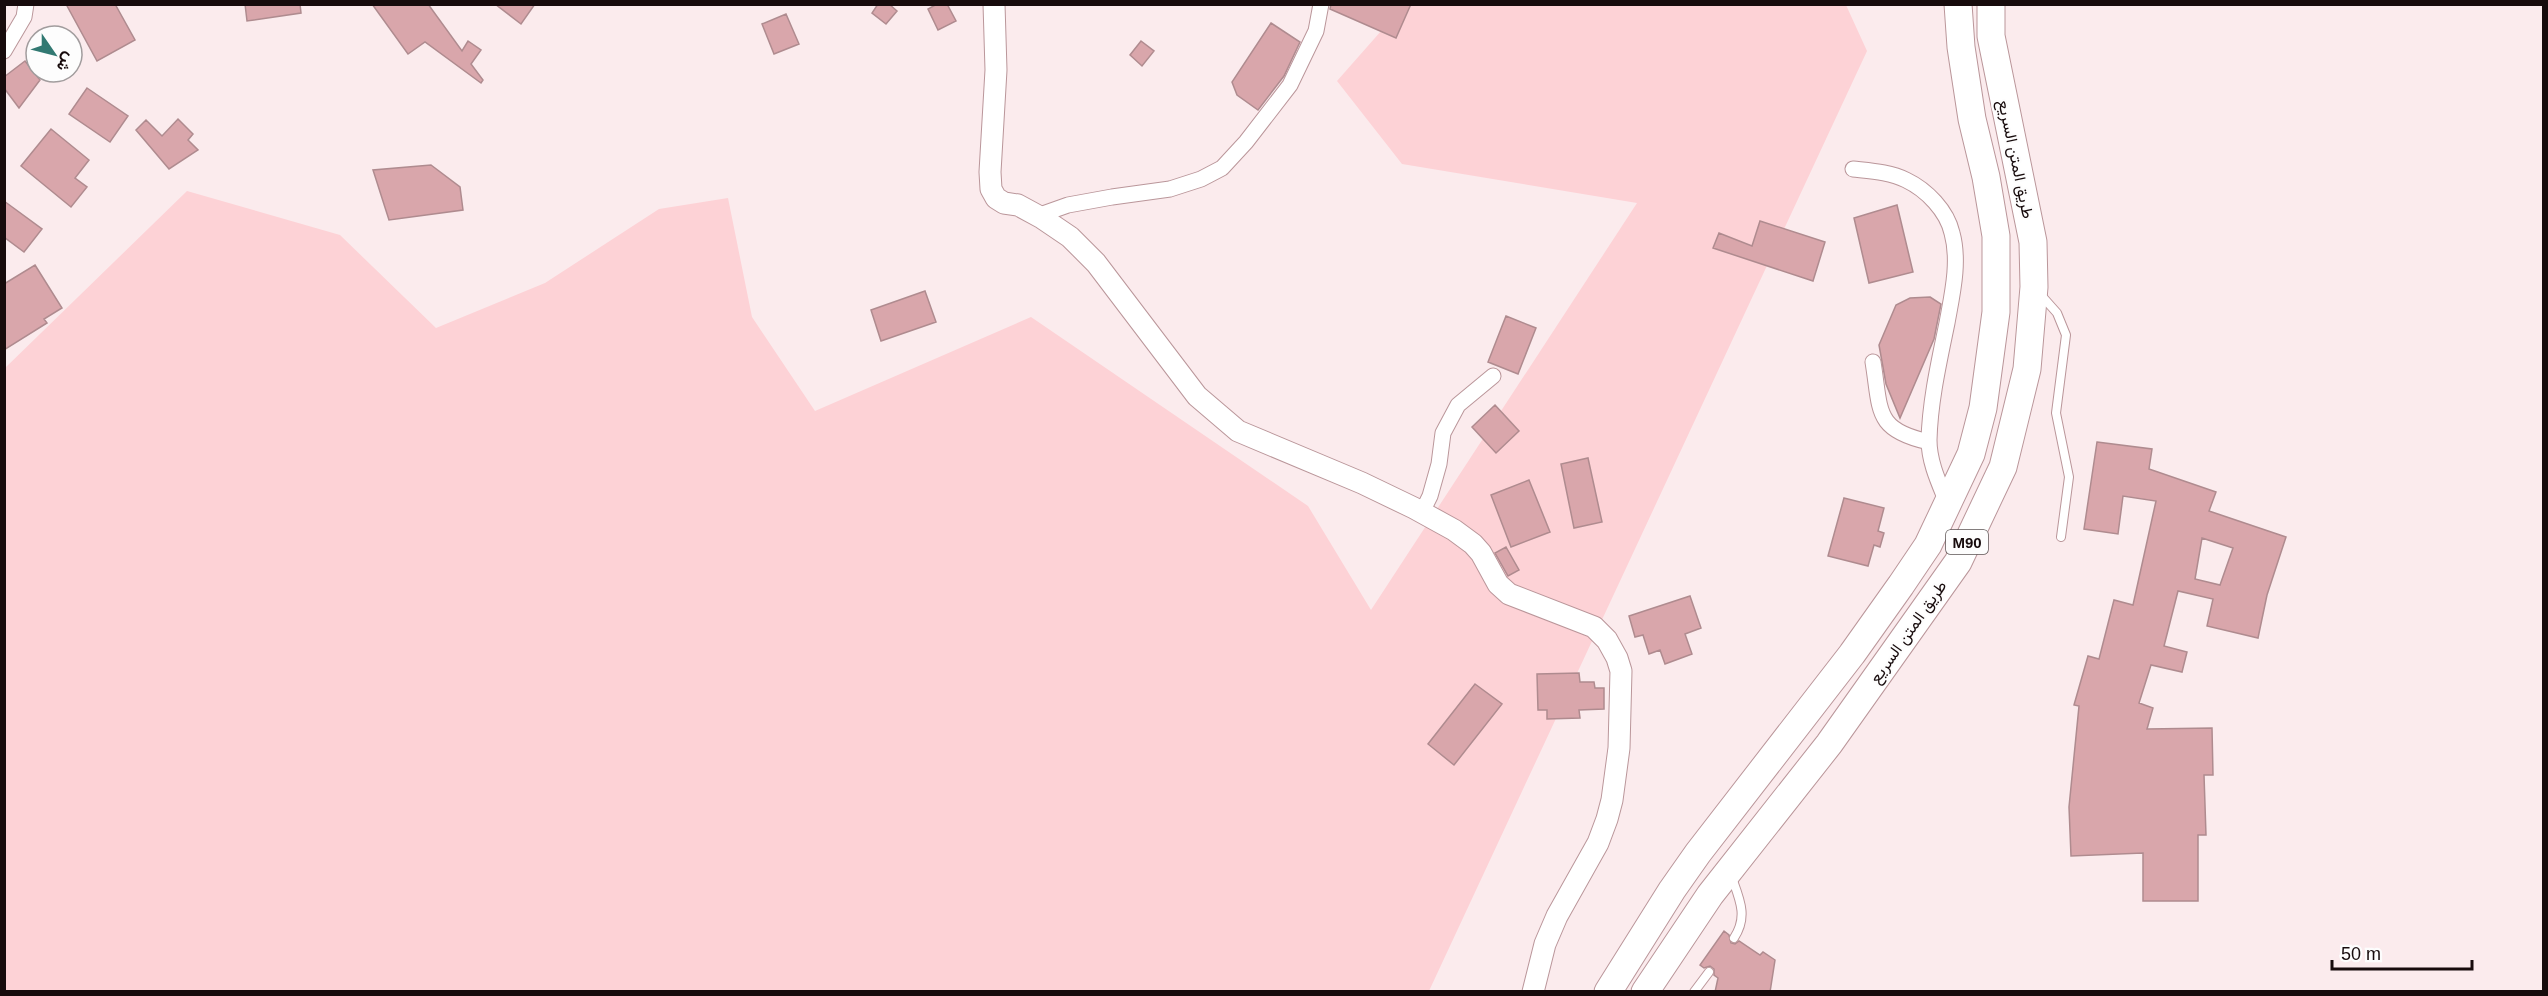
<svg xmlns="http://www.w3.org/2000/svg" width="2548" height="996" font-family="Arial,Vazirmatn,sans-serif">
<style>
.green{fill:#fdd2d6}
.building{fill:#d9a6ab;stroke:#af8b8f;stroke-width:1.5;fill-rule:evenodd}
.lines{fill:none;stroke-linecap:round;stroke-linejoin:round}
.lane-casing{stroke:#ba969a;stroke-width:10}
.street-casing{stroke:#ba969a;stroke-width:17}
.secondary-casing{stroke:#ba969a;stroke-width:23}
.highway-casing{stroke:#ba969a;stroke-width:29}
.lane{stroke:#fff;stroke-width:8}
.street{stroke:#fff;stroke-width:15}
.secondary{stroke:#fff;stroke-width:21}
.highway{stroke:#fff;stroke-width:27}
.labels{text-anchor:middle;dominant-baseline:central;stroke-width:4.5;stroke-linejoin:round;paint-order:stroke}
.shield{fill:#fdfdfd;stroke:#5c5454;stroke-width:1.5}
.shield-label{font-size:15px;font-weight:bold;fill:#170b0c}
.street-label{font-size:16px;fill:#170b0c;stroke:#fdfdfd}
</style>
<rect width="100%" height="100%" fill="#fbebed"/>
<!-- green -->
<path class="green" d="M1404,5h442l21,46 -438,940 -1424,1v-624l182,-177 153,44 96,93 109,-45 114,-74 69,-11 24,119 63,94 216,-94 277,189 63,104 266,-407 -235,-39 -65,-83z"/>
<!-- building -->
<path class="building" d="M66,4h49l20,36 -38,21z
M245,4h55l1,9 -54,8z
M372,4h56l34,47 6,-10 13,9 -10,14 12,16 -2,3 -56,-41 -17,12z
M495,4h40l-14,20z
M878,4h11l8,7 -11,13 -14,-11z
M937,4h10l9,17 -18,9 -10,-21z
M1331,4h80l-15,34 -66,-29z
M786,14l13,30 -25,10 -12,-30z
M1271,23l29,19 -16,34 -26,34 -21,-15 -5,-13z
M1141,41l13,10 -12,15 -12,-11z
M25,61l15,19 -21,28 -15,-20v-11z
M87,88l41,28 -18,26 -41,-28z
M178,119l15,15 -5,6 10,10 -29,19 -33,-39 10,-10 16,16z
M51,129l38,31 -14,18 12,9 -16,20 -50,-41z
M431,165l29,22 3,23 -74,10 -16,-50z
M4,201l38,28 -18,23 -20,-15z
M1897,205l16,67 -44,11 -15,-65z
M1760,221l65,21 -12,39 -100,-33 6,-15 33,13z
M35,265l27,43 -18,11 3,4 -43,27v-66z
M925,291l11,31 -55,19 -10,-31z
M1930,297l11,7 -7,35 -34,79 -14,-34 -7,-39 17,-40 14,-7z
M1506,316l30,12 -18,46 -30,-12z
M1495,405l24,26 -23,22 -24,-26z
M2097,442l55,7 -3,20 67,23 -7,19 77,26 -19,58 -9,43 -51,-12 6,-27 -35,-8 -14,55 23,6 -5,20 -31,-7 -12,38 14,5 -6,21 65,-1 1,47h-9l2,60h-8v66h-55v-48l-72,3 -2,-49 10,-101 -5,-1 14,-49 11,3 15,-59 19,5 23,-104 -33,-5 -5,38 -34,-5zM2202,538l31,10 -13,37 -25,-6z
M1588,458l14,64 -28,6 -13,-64z
M1529,480l21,52 -39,15 -20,-52z
M1844,498l40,10 -6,23 6,2 -4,14 -6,-2 -6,21 -40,-10z
M1506,547l13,23 -11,6 -13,-23z
M1690,596l11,32 -16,6 7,20 -27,10 -5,-14 -11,4 -6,-19 -8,2 -6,-21z
M1579,673l1,9h14l1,6h9v21l-25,1 1,8 -33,1v-9h-9l-1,-36z
M1475,684l27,20 -48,61 -26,-21z
M1724,931l5,4 2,8 4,1 4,-3 21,14 3,-3 12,8 -5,32h-55l3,-14 -4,-3v-6l-4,-3 -6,2 -4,-3z"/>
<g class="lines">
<defs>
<path id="lane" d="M2041,295l16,18 9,22 -10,78 13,64 -8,60
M1732,878c8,22 16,39 2,60
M1694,992l15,-20"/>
<path id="street" d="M4,51l20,-34 2,-13
M1853,169c18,2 37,3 53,11 21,10 41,31 46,53 8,29 0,62 -5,90 -8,39 -17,78 -18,117 0,23 11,45 19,65
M1037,216l31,-11 44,-8 58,-8 31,-10 21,-11 24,-26 44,-57 26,-54 5,-27
M1873,362c8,49 1,68 56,80
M1422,512l8,-16 9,-32 4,-31 15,-28 35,-29"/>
<path id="secondary" d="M994,4l2,66 -6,102 1,17 5,9 8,5 14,2 24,13 28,19 26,26 101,133 41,35 124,52 52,25 40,22 19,14 8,9 17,31 11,10 85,33 13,13 10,18 4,13 -2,77 -7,52 -5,19 -9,24 -41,73 -12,28 -12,48"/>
<path id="highway" d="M1608,992l64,-102 26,-37 154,-199 49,-69 27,-40 43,-91 12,-46 13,-96v-76l-10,-59 -14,-58 -11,-72 -3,-43
M1645,992l65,-97 119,-151 129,-182 45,-95 24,-98 7,-82 -1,-45 -42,-206v-32"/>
</defs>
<!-- lane casing -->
<use href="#lane" class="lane-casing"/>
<!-- street casing -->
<use href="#street" class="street-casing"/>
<!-- secondary casing -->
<use href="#secondary" class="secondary-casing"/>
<!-- highway casing -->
<use href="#highway" class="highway-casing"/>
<!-- lane -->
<use href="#lane" class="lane"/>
<!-- street -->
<use href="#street" class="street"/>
<!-- secondary -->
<use href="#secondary" class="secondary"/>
<!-- highway -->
<use href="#highway" class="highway"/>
</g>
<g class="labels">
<!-- shield labels -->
<rect class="shield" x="1946" y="530" width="42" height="24" rx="4.5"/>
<g class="shield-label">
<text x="1967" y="542">M90</text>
</g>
<!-- street labels -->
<g class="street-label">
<text transform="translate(2016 159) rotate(78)">طريق المتن السريع</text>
<text transform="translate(1908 632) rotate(-55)">طريق المتن السريع</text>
</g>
</g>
<!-- border -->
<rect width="2548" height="996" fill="none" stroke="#170b0c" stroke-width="12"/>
<!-- north arrow -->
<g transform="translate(54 54) rotate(125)"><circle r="28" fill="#fdfdfd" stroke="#a19c9d" stroke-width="1.5"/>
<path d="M0-4.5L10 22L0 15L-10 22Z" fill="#327972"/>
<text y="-9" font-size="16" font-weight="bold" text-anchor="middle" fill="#170b0c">ش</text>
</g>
<!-- scale -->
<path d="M2332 960v9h140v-9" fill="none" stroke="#170b0c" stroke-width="3"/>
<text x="2341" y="960" font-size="18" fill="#170b0c" stroke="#fdfdfd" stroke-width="4.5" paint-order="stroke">50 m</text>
</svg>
